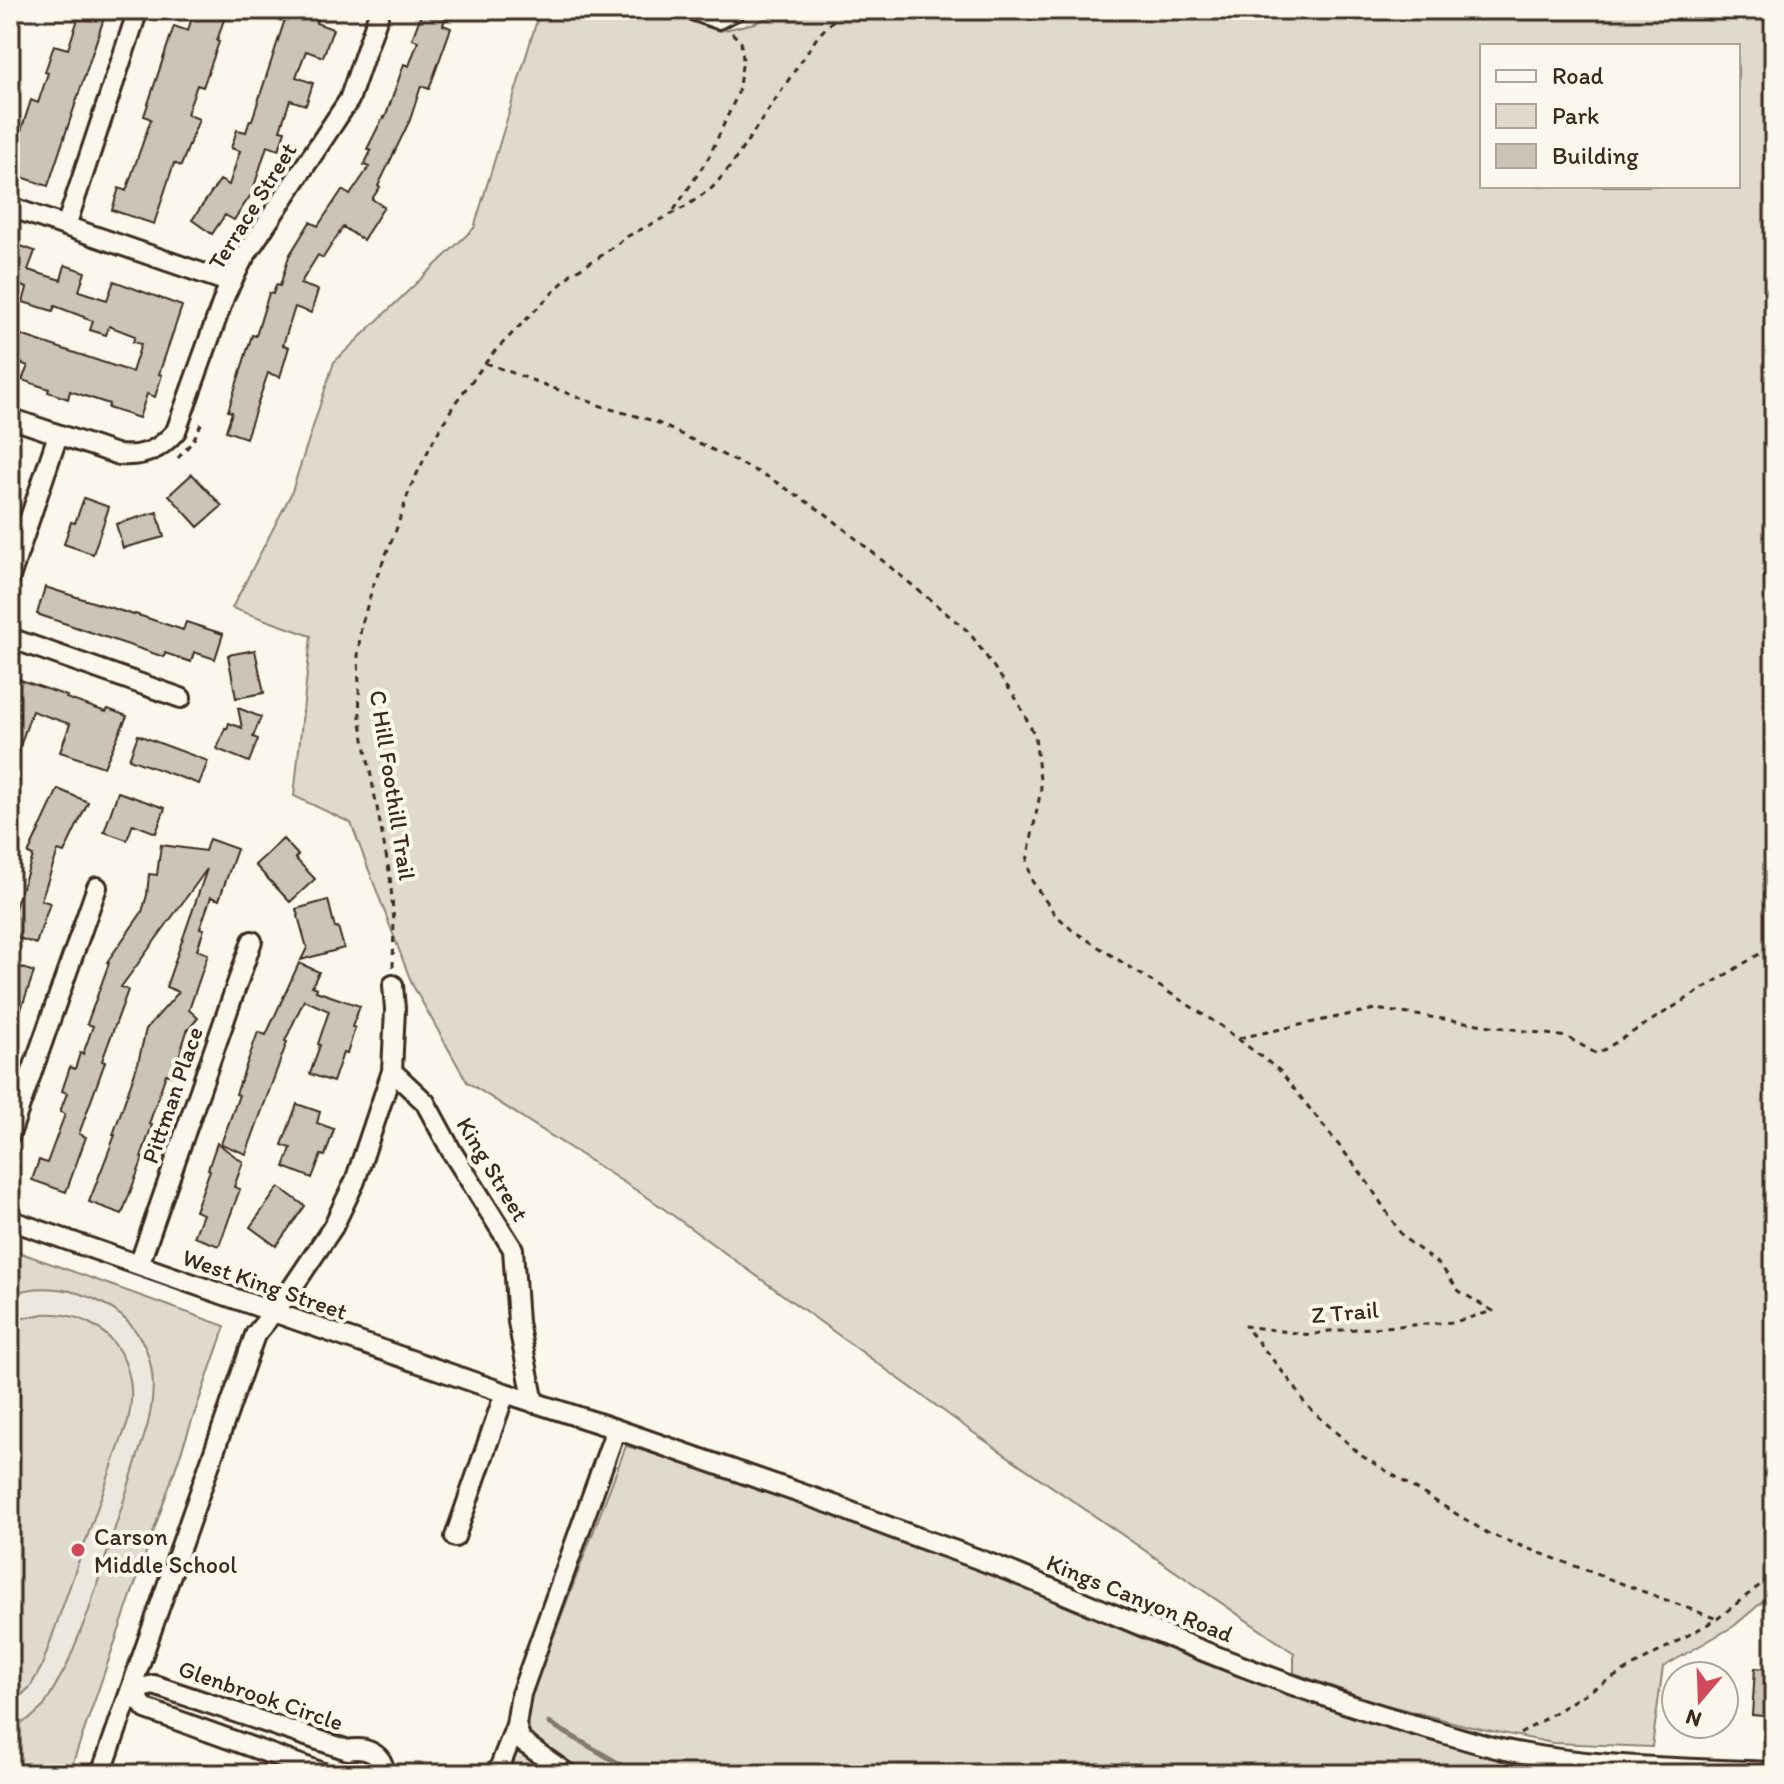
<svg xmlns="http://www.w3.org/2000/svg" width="1784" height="1784" font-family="Itim,sans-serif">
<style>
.built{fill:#ede8dd}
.green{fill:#dfd9ce;stroke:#8d8276;stroke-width:2;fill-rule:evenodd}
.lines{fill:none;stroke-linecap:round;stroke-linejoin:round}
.stream{stroke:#85796d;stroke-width:5}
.building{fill:#ccc4b9;stroke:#3b2a1e;stroke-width:2}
.minor-casing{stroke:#3b2a1e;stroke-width:24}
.path{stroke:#3b2a1e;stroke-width:3;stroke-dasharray:6 6;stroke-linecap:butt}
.minor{stroke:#fbf7ec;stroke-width:18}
.poi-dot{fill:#d1495b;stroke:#fbf7ec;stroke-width:3}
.labels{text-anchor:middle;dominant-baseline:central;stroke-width:8;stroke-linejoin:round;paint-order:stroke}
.street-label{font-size:24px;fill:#3b2a1e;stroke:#fbf7ec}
.poi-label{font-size:24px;fill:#3b2a1e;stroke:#fbf7ec;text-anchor:start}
</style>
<rect width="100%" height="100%" fill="#fbf7ec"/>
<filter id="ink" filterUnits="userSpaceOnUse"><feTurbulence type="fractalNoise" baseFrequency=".0125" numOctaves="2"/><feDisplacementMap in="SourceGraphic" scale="16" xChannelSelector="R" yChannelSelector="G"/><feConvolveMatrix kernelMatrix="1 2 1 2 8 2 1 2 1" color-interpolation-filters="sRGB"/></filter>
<g filter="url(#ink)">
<!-- built -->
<path class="built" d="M10,1249l215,77 -156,448h-59z"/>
<!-- green -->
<path class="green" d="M540,10h118l62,21 35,-8 32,-13h987v1582l-40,34 -71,41 -11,80 -99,-4 -81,-16 -93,-24 -85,-30v-20l-320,-220 -321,-232 -186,-119 -55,-98 -61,-161 -57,-27 17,-160 -79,-28 59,-114 43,-132 140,-134zM1482,46h256v140h-256z
M10,1249l215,77 -156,448h-59v-44l22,-13 12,-11 23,-41 22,-55 58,-183c15,-56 2,-103 -53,-128 -27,-12 -56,-14 -84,-5z
M43,1314c62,-4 100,48 85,107l-87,247 -11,19 -20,19v-381l9,-6z
M626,1446l211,60 611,228 78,40h-1025z"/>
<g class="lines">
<!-- stream -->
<path class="stream" d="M549,1723l88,51"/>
</g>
<!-- building -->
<path class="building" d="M81,10l23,8 -56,168 -38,-13v-39l9,3 12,-37 7,3 10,-30 -3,-1 9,-27 14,4z
M194,10h33l-10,31 2,1 -16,45 -6,-2 -10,29 12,5 -18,47 -7,-3 -20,61 -42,-14 7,-22 7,3 25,-72 -7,-3 30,-90 14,5z
M288,10h32l-4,13 17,6 -10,28 -17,-6 -10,26 17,6 -7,22 -16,-5 -10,30 5,1 -6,19 -12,-4 -15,47 -18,27 -9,-5 -13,19 -20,-14 28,-40 9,5 11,-34 -9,-3 6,-18 9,2 4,-12h2z
M423,10h25l-5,15 8,3 -22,61 -8,-3 -11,34 -32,66 2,1 -8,12 12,8 -21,33 -20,-13 -20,31 -5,-3 -18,29 18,6 -7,23 -16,-6 -12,38 6,2 -9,30 -12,-4 -22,65 -20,-7 6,-19 -4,-1 24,-76 4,1 13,-43 4,1 3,-9 4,1 9,-30 21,-34 8,4 24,-36 8,5 19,-28 -5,-2 7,-14 -4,-2 16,-32 2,1 19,-54 5,2 9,-25 -6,-2z
M18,245l17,6 -7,19 33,10 4,-15 20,7 -6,19 28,9 7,-19 68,25 -23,68 3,1 -7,22 -8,-3 -8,24 -31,-10 1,-4 -39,-13 -2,8 -20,-7 1,-3 -27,-9 6,-14 -18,-7v-13l5,-13 117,39 9,-28 -8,-2 2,-6 -26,-10 -3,9 -16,-5 3,-9 -9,-3v-1l-29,-11 -2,5 -30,-9 4,-14 -17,-6v-35l7,2z
M192,474l30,32 -24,21 -29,-32z
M84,498l25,9 -16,47 -29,-10 7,-22 4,1z
M157,512l7,25 -41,11 -7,-24z
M45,587l89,28 1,-1 48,16 3,-8 37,12 -8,25 -21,-7 -3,10 -26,-9 -1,4 -127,-43z
M255,650l9,43 -28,5 -8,-43z
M15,678l52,18 -1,2 40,14 2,-3 19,7 -23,51 -44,-15 10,-28 -38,-13 -20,59 -2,-1v-75z
M238,708l23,9 -8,20 5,2 -9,23 -32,-13 8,-21 2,1 2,-6 13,5z
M138,735l70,26 -9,23 -70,-25z
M58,789l30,13 -24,51 -6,-2 -17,49 9,3 -14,41 -26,-9v-13l23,-66 -5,-2z
M118,792l47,16 -9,25 -23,-9 -6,16 -23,-8z
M209,839l28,10 -18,51 -8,-3 -11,31 4,1 -7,21 11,4 -19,56 9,8 -11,13 -14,45 -7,-2 -17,50 3,1 -11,32 2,1 -21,56 -33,-12 26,-67h-2l25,-72 8,-34 33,-37 -13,-5 41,-118 -86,118 7,3 -26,71 3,1 -26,72 7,3 -20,55 -34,-12 7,-20 8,3 18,-49 -5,-2 7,-19 -5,-2 8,-24 5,2 5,-16 3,1 10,-28 -6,-2 22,-61 -2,-1 35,-50 5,-17 2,-21 8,1 4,-30 44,6z
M283,839l15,16 -3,3 20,21 -25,23 -35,-37z
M328,900l7,28 3,-1 6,21 -43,12 6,-12 -11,-39z
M10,963l24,9 -22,63 -2,-1z
M299,963l20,9 -7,14 5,2 -1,3 44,15 -8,21 3,1 -8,26 -4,-1 -10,29 -23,-8 10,-29 -2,-1 11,-33 -25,-11 -19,41 2,1 -41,112 -25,-10 18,-49 -3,-1 22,-62 8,3z
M297,1104l23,8 -3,11 17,6 -9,27 -4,-1 -9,23 -28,-11 7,-19 -9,-3z
M217,1143l26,19 -9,25 6,2 -21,57 -25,-9 9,-23 -8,-3 15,-41 -2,-1z
M279,1187l26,19 -29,40 -26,-19z
M1755,1668l19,1v48l-22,-2z"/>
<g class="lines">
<defs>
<path id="minor" d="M692,10l26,9 18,-9
M10,207l221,76
M66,226l72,-216
M10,418l109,37c26,2 40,-5 57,-24l49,-136 18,-36 106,-159 31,-90
M10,577l48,-142
M10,638l171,60
M392,1071l33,31 27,50 61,97 5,73 16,81
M10,1134l87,-247
M10,1220l495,173 99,32 233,81c61,27 125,45 187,71 134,56 268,114 408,153 22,6 43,13 64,18 91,20 186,20 278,24
M139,1265l113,-324
M455,1537l50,-144
M101,1774l154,-439 33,-41 45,-67 22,-46 37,-110 3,-62 -2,-24
M326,1774l-180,-65 -15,-19 23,-5 194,65c18,-4 36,4 36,24
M497,1774l19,-49
M568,1774l-47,-33 -5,-16 5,-31 95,-265"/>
</defs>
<!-- minor casing -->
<use href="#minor" class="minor-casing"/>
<!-- path -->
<path class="path" d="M674,210l35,-53 29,-64 5,-34 -2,-17 -10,-10
M486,363l121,45 47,13 114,56 58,37 143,118 48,68 18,36 6,53 -14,72 5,20 22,32 18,17 149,96 59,45 84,106 39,60 38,29 18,25 34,20 -39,11 -125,9 -18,4 -66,-9 50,61 10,17 57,52 127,78 228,85
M178,458l15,-17 9,-19
M393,967l1,-45 -4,-46 -30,-158 -2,-63 3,-28 12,-41 23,-56 14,-42 24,-49 21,-36 38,-50 79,-80 26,-15 30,-22 57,-29 27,-19 18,-21 88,-131 25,-26
M1239,1038l136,-29 192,28 30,17 177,-109
M1520,1734l71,-44 126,-71 57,-45"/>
<!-- minor -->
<use href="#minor" class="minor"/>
</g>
</g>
<!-- markers -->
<circle class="poi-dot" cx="78" cy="1550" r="8"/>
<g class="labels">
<!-- street labels -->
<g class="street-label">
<text transform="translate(252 206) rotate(-58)">Terrace Street</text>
<text transform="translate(393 785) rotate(81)">C Hill Foothill Trail</text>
<text transform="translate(172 1095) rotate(-71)">Pittman Place</text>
<text transform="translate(493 1169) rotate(59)">King Street</text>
<text transform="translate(265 1284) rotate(19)">West King Street</text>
<text transform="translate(1345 1312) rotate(-5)">Z Trail</text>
<text transform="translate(1140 1598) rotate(22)">Kings Canyon Road</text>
<text transform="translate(261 1695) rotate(19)">Glenbrook Circle</text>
</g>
<!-- poi labels -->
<g class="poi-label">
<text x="94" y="1536">Carson<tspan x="94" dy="28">Middle School</tspan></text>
</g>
</g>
<!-- margin -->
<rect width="1784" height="1784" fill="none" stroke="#fbf7ec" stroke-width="40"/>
<rect x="20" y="20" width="1744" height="1744" fill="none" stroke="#3b2a1e" stroke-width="3" filter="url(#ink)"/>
<!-- legend -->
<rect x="1480" y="44" width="260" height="144" fill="#fbf7ec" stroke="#aea59a" stroke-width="2"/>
<rect x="1496" y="70" width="40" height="12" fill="#fbf7ec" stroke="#aea59a" stroke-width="2"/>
<text x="1552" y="84" font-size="24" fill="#3b2a1e">Road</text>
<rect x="1496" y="104" width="40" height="24" fill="#dfd9ce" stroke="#aea59a" stroke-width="2"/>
<text x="1552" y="124" font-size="24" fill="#3b2a1e">Park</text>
<rect x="1496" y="144" width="40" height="24" fill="#ccc4b9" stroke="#aea59a" stroke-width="2"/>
<text x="1552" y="164" font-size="24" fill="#3b2a1e">Building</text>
<!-- north arrow -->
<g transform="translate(1700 1700) rotate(199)"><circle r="38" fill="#fbf7ec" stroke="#aea59a" stroke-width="2"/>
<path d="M0-6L14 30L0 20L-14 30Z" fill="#d1495b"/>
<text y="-12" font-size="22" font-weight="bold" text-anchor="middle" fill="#3b2a1e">N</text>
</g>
</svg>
